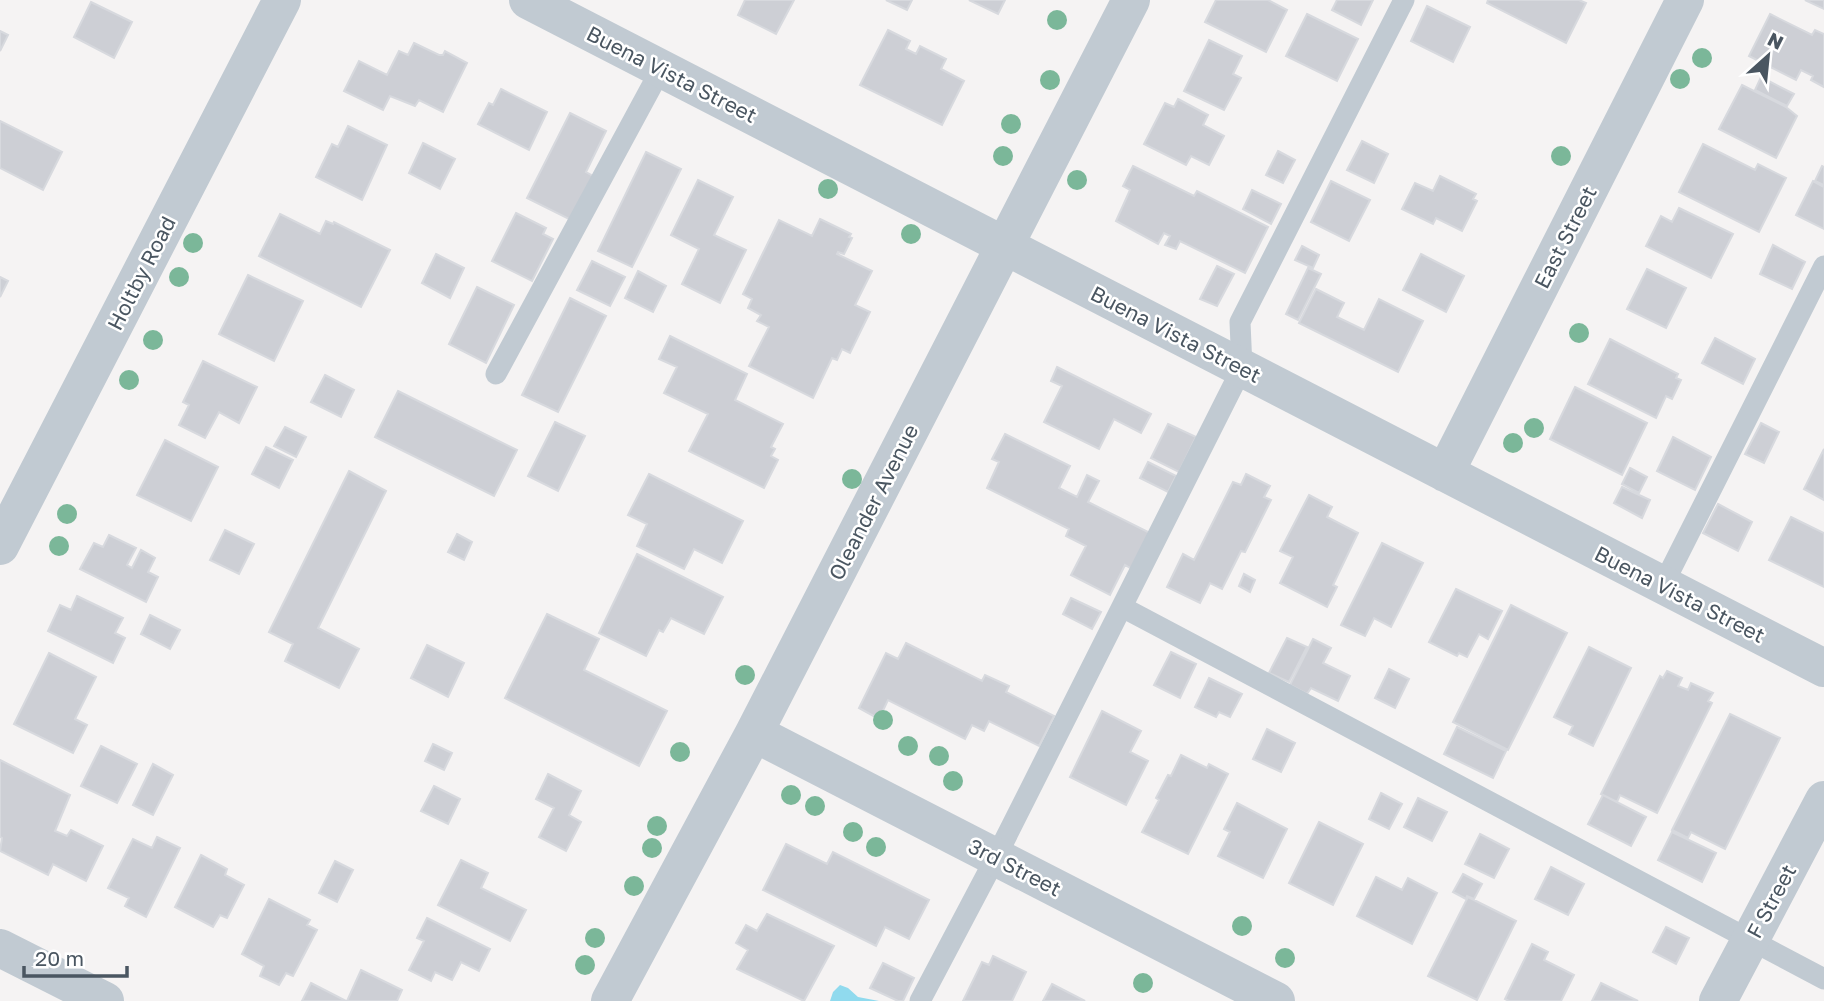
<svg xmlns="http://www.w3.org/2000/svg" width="1824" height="1001" font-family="'Golos Text',sans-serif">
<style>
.water{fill:#90daee}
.building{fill:#cdcfd5;stroke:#d7d9de;stroke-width:2}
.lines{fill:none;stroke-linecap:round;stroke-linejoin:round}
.service{stroke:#c1cad2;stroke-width:21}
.minor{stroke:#c1cad2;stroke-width:38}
.tree{fill:#7bb799}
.labels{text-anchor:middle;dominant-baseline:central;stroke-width:5;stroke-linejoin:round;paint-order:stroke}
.street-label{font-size:21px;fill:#4a5661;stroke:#fff}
</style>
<rect width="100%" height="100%" fill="#f5f3f3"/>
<!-- water -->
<path class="water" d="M840,985l8,3 10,9 21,4h-49l3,-9z"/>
<!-- building -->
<path class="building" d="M745,0h49l-18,34 -38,-19z
M886,0h26l-5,10z
M969,0h36l-7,14z
M1216,0h52l19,10 -21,42 -61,-30z
M1337,0h36l-12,25 -29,-15z
M1488,0h91l7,3 -20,40 -79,-40z
M1805,0h19v9z
M91,2l41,20 -18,36 -40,-21z
M1427,6l43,21 -17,35 -42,-21z
M1307,14l51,25 -21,42 -51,-25z
M1770,14l42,21 3,-5 9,4v53l-13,-7 2,-4 -12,-6 -5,10 -47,-24z
M888,30l22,11 -4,8 10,5 4,-8 26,13 -5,10 23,12 -22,44 -82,-40z
M0,31l8,4 -8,16z
M1209,40l33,16 -9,18 8,4 -17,32 -40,-19z
M414,43l25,12h4l2,-4 22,12 -24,49 -24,-12 -4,6 -25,-10 -7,14 -39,-19 15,-30 28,14 12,-24 9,4z
M1761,77l33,17 -7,12 -32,-16z
M1742,85l44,22 11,9 -21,42 -57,-29z
M501,89l46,23 -18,38 -51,-26 11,-21 4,2z
M1178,99l30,16 -5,10 21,11 -15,29 -18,-9 -5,9 -42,-21 21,-41 9,4z
M570,113l36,18 -20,41 7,4 -22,44 -44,-22z
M0,121l62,31 -19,38 -43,-22z
M348,126l39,19 -25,55 -46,-23 16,-33 6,3z
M1362,141l26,13 -14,29 -27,-13z
M423,143l32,16 -15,30 -31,-16z
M1703,144l52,26 3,-6 28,14 -27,54 -80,-40z
M1278,151l17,9 -12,23 -17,-8z
M646,152l35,17 -49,98 -34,-16z
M1133,166l61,30 3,-5 71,36 -23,46 -65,-32 -4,8 -11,-4 5,-9 -6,-3 -6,11 -42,-23 14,-31 -7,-4z
M1822,166l2,1v18l-9,-4z
M1440,176l36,18 -3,5 4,2 -15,30 -26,-13 -3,6 -31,-15 13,-26 18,8z
M698,180l35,17 -19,38 32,15 -26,53 -38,-19 17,-35 -28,-14z
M1331,181l39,19 -21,41 -38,-19z
M1813,181l11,6v42l-28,-14z
M1252,190l29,14 -10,20 -28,-15z
M1679,208l54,26 -22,44 -65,-32 15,-30 11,6z
M516,213l30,15 -3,6 10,5 -21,42 -40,-20z
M280,214l40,20 6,-13 7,3 1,-2 56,28 -29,57 -102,-51z
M820,219l31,15 -2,3 3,1 -8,16 -6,-2 -1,2 35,17 -17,34 15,7 -20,41 -8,-4 -5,11 -5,-2 -19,40 -64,-32 20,-39 -12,-6 4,-6 -13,-7 4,-9 -9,-5 36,-74 33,16z
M1773,245l32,17 -13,27 -32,-15z
M1302,246l17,9 -6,13 -18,-8z
M436,254l28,14 -14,30 -28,-15z
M1421,254l43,22 -18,36 -43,-22z
M592,261l33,16 -15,29 -33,-16z
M1217,266l17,8 -17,32 -17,-7z
M1308,268l13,6 -23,46 -12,-6z
M1647,269l39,19 -20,40 -39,-19z
M638,271l28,15 -13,26 -28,-14z
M248,275l55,26 -29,60 -55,-27z
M0,277l8,4 -8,16z
M477,287l37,18 -28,58 -37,-19z
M1316,289l28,14 -7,14 27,13 15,-31 44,22 -25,51 -99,-49z
M570,298l36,18 -48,96 -36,-17z
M670,336l77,38 -12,26 48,24 -12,23 4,2 -4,7 7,4 -14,28 -75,-37 19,-37 -44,-21 13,-26 -18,-8z
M1715,338l40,21 -12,25 -41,-21z
M1610,339l68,35 -2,4 5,2 -9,19 -6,-3 -10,22 -68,-34z
M203,361l54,26 -18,36 -20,-11 -14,26 -26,-13 10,-20 -6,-3z
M1057,367l94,47 -10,19 -27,-14 -15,30 -55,-27 18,-36 -11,-5z
M325,375l29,15 -13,27 -30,-15z
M1575,387l72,36 -25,52 -72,-36z
M398,391l119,59 -23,46 -119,-59z
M555,422l30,14 -27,55 -30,-15z
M1761,423l18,9 -15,31 -19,-9z
M1168,424l28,13 -17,35 -28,-14z
M285,427l21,10 -10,20 -22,-11z
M1005,434l65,32 -11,22 18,9 10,-22 12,6 -11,21 62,31 -18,36 -7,-4 -15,30 -39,-20 15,-29 -20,-10 3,-7 -82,-41 12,-26 -7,-3z
M1673,437l38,20 -16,33 -38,-19z
M165,440l53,27 -27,54 -54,-26z
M266,447l27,13 -14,28 -27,-14z
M1824,449v51l-20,-11z
M1148,462l28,14 -8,16 -28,-14z
M1630,468l17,9 -8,16 -17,-9z
M349,471l37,20 -68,137 41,21 -20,39 -54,-27 8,-17 -24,-12z
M649,474l94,47 -21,42 -28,-14 -10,20 -47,-23 10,-22 -19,-9z
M1246,474l24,12 -6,11 7,3 -26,52 -4,-1 -19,38 -12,-6 -10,20 -33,-16 16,-33 11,6 39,-78 8,3z
M1622,487l28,13 -8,18 -28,-15z
M1309,495l23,12 -5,10 31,16 -25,52 4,2 -10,20 -47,-24 13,-26 -13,-6z
M1718,504l34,18 -14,29 -35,-18z
M1791,517l33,16v54l-55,-27z
M225,530l29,14 -15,30 -29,-14z
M457,534l15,8 -8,18 -16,-8z
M109,535l27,13 -9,17 5,3 9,-18 14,8 -7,14 10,5 -12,25 -66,-33 14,-26 9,4z
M1382,543l41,20 -32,64 -17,-9 -9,18 -24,-11z
M637,554l86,43 -19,37 -33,-16 -8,14 -4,-2 -13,26 -47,-23z
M1244,574l11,6 -5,12 -11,-6z
M1456,589l46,22 -14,28 -9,-5 -12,23 -8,-4 -2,3 -28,-14z
M77,596l46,22 -8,15 10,5 -12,25 -65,-32 12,-26 11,5z
M1071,598l30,14 -9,17 -29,-15z
M1511,605l56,28 -59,117 -55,-28z
M547,614l52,25 -15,31 83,41 -28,55 -134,-68z
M150,615l30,15 -10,19 -29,-15z
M1287,638l20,9 -18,35 -20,-9z
M1313,639l18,9 -8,15 27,13 -12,25 -27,-13 -4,6 -17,-9z
M906,643l76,38 3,-6 24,11 -3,6 48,24 -15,30 -50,-25 -5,10 -12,-6 -7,14 -77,-39 -9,19 -20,-11 27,-55 12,6z
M427,645l37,18 -16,34 -37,-19z
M1589,647l42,21 -38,78 -24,-12 4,-8 -19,-9z
M1171,652l25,12 -16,34 -26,-13z
M49,653l47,24 -21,42 12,6 -14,28 -59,-29z
M1389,669l20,10 -14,29 -20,-10z
M1667,671l15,7 -4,8 10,4 3,-7 22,10 -5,8 4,2 -55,110 -37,-18 -3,7 -16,-8 59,-118 3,2z
M1209,678l33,16 -12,23 -11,-5 -3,5 -21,-10z
M1102,711l39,20 -11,21 18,9 -22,44 -56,-28z
M1730,714l50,24 -55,111 -34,-17 -3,6 -16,-8z
M1457,727l49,24 -13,27 -49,-24z
M1267,729l28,14 -14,29 -28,-13z
M433,744l19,9 -8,17 -19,-9z
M101,746l36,18 -20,39 -36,-17z
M1181,755l26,13 2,-4 19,10 -40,80 -46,-22 17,-32 -3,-2 12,-23 3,1z
M0,760l70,35 -15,36 12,5 4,-6 32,16 -17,35 -33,-17 -5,11 -48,-24 2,-13 -2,-1z
M153,764l20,11 -20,40 -20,-10z
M548,774l33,17 -12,24 12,7 -15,29 -27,-14 15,-29 -18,-9z
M434,786l26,13 -12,25 -27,-13z
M1381,793l21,11 -13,25 -20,-10z
M1603,795l43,22 -15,29 -43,-22z
M1418,798l29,14 -15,29 -28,-14z
M1237,803l50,26 -24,49 -45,-22 12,-24 -6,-3z
M1319,822l44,22 -30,61 -44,-22z
M1672,832l44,21 -14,29 -44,-22z
M1480,834l29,15 -15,29 -29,-14z
M157,837l23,11 -34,69 -21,-11 4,-8 -21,-10 25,-49 19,9z
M786,844l41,20 6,-12 96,48 -20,39 -24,-12 -9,19 -113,-56z
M201,855l26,14 -2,6 19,10 -17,33 -7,-3 -7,12 -38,-20z
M461,860l27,13 -7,15 45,22 -16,31 -72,-36z
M335,861l18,9 -16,32 -18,-9z
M1551,867l33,17 -16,31 -33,-16z
M1463,874l19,10 -8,15 -7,-3 -1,3 -13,-7z
M1376,877l26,13 6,-12 29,15 -25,51 -55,-28z
M1468,897l48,24 -39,79 -49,-24z
M269,899l41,21 -3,5 10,5 -24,46 -7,-3 -7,12 -19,-9 4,-10 -22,-12z
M767,914l67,32 -30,55 -67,-32 11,-19 -12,-7 10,-18 11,6z
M427,918l63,31 -11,22 -18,-9 -9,18 -17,-8 -4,9 -22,-11 15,-29 -7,-3z
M1666,927l23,11 -13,26 -23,-12z
M1532,944l16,8 -4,8 30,15 -13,26h-52l-4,-2z
M993,956l33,16 -14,29h-49l19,-39 7,3z
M883,963l31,15 -11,23h-5l-28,-13z
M361,970l41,20 -5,11h-50z
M311,983l35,18h-44z
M1601,983l37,18h-46z
M1052,984l33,17h-42z"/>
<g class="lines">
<!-- service -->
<path class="service" d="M496,374l165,-305
M1663,585l161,-319
M1122,607l702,372
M920,1001l76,-144 246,-489 -2,-46 164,-322"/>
<!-- minor -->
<path class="minor" d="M528,0l1296,668
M1445,473l240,-473
M0,546l282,-546
M754,733l522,268
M0,948l105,53
M610,1001l144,-268 377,-733
M1718,1001l106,-201"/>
</g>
<!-- trees -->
<g class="tree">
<circle cx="1057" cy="20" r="10"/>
<circle cx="1702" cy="58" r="10"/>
<circle cx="1680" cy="79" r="10"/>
<circle cx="1050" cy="80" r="10"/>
<circle cx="1011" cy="124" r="10"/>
<circle cx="1003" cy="156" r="10"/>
<circle cx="1561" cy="156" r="10"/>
<circle cx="1077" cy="180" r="10"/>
<circle cx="828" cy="189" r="10"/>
<circle cx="911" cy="234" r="10"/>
<circle cx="193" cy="243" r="10"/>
<circle cx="179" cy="277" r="10"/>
<circle cx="1579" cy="333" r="10"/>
<circle cx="153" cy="340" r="10"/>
<circle cx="129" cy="380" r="10"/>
<circle cx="1534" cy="428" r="10"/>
<circle cx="1513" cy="443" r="10"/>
<circle cx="852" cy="479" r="10"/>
<circle cx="67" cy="514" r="10"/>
<circle cx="59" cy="546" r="10"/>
<circle cx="745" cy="675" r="10"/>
<circle cx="883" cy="720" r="10"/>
<circle cx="908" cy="746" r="10"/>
<circle cx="680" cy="752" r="10"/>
<circle cx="939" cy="756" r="10"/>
<circle cx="953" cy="781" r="10"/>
<circle cx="791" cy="795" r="10"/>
<circle cx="815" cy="806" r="10"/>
<circle cx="657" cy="826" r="10"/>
<circle cx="853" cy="832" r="10"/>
<circle cx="876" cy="847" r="10"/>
<circle cx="652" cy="848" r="10"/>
<circle cx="634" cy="886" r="10"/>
<circle cx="1242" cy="926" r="10"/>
<circle cx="595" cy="938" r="10"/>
<circle cx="1285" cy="958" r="10"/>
<circle cx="585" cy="965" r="10"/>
<circle cx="1143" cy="983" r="10"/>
</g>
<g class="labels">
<!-- street labels -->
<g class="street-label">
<text transform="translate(672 74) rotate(27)">Buena Vista Street</text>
<text transform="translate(1565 237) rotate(-63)">East Street</text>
<text transform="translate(141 273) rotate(-63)">Holtby Road</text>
<text transform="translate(1176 334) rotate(27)">Buena Vista Street</text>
<text transform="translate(873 502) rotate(-63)">Oleander Avenue</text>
<text transform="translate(1680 594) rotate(27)">Buena Vista Street</text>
<text transform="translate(1015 867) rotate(27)">3rd Street</text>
<text transform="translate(1771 901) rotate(-62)">F Street</text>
</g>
</g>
<!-- north arrow -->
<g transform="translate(1768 56) rotate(27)" stroke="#ffffff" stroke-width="5" paint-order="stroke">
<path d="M0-5L12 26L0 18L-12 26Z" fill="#4a5661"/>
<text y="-10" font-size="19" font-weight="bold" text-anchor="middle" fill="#4a5661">N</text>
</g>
<!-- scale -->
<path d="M24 966v10h103v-10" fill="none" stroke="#4a5661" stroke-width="3.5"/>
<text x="35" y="966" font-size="21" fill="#4a5661" stroke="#ffffff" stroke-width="5" paint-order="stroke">20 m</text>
</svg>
